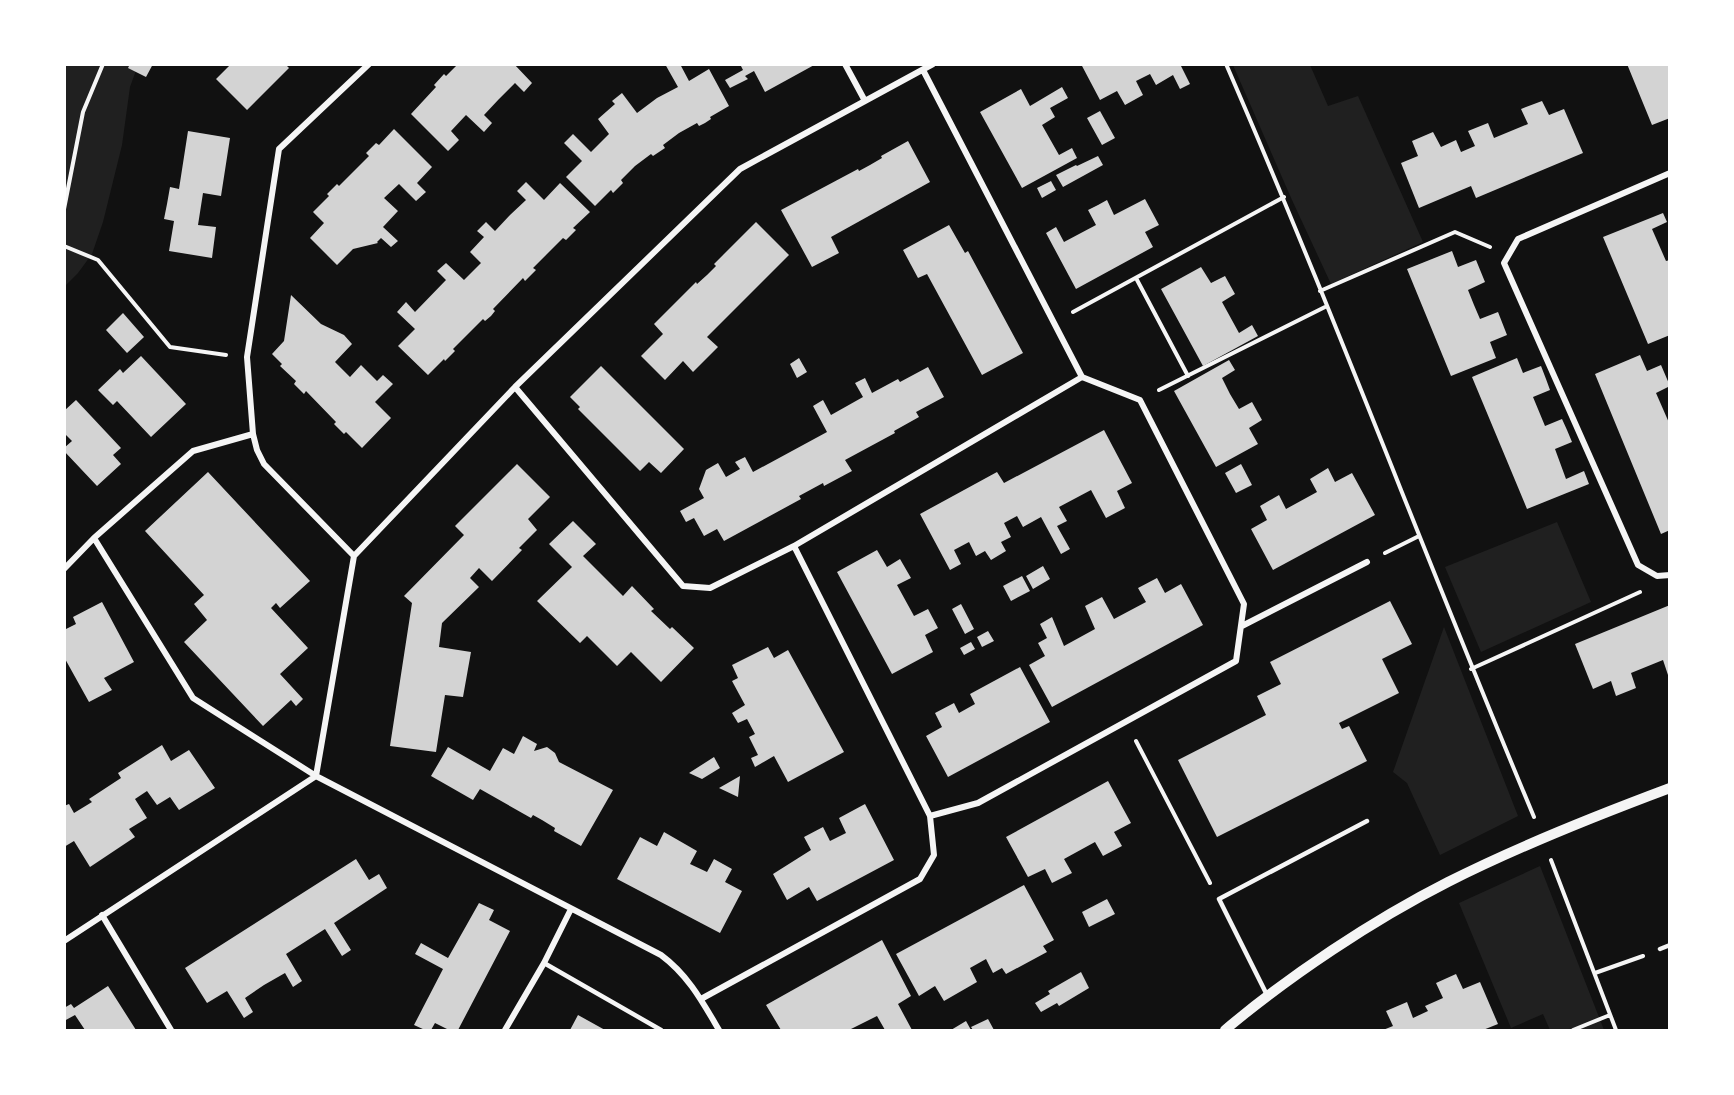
<svg xmlns="http://www.w3.org/2000/svg" width="1734" height="1095" font-family="Lato,sans-serif">
<style>
.green{fill:#202020}
.building{fill:#d3d3d3}
.lines{fill:none;stroke-linecap:round;stroke-linejoin:round}
.path{stroke:#f5f5f5;stroke-width:4}
.service{stroke:#f5f5f5;stroke-width:4.5}
.minor{stroke:#f5f5f5;stroke-width:6}
.tertiary{stroke:#f5f5f5;stroke-width:10}
</style>
<rect width="100%" height="100%" fill="#111"/>
<!-- green -->
<path class="green" d="M64,65h74l-8,22 -8,58 -19,77 -11,32 -14,19 -13,13z
M1233,65h77l18,41 30,-10 65,146 -92,42 -39,-84z
M1557,522l34,80 -110,50 -36,-85z
M1444,627l74,189 -78,39 -33,-72 -14,-11z
M1540,866l64,164h-54l-7,-16 -32,14 -52,-125z"/>
<!-- building -->
<path class="building" d="M130,64h23l-7,13 -18,-9z
M231,64h54l4,4 -42,42 -31,-31z
M458,64h56l18,19 -8,9 -9,-9 -16,16 -15,16 8,8 -8,9 -18,-17 -15,16 8,9 -11,11 -37,-37 25,-27 -2,-2 10,-11 2,2z
M665,64h15l9,17 20,-12 20,37 -19,11 1,2 -6,4 -6,3 -2,-3 -18,10 -16,12 2,3 -12,8 -2,-2 -16,12 -14,14 2,3 -10,10 -2,-3 -16,16 -29,-29 16,-16 -18,-18 9,-9 18,18 18,-18 -11,-15 17,-15 -3,-3 10,-8 15,20 20,-15 21,-11z
M740,64h76l-51,28 -11,-21 -9,5 3,3 -18,9 -5,-8 18,-10z
M1081,64h99l10,20 -10,5 -7,-14 -17,10 -6,-11 -14,7 7,14 -18,10 -8,-14 -17,9z
M1627,64h43v54l-18,7z
M1062,87l6,11 -18,10 5,9 -13,8 17,30 13,-7 5,10 -55,30 -42,-76 41,-23 9,17z
M1542,101l7,14 15,-6 19,44 -107,45 -5,-12 -52,22 -18,-45 17,-7 -6,-15 21,-9 8,15 15,-7 5,12 14,-6 -7,-15 20,-8 6,15 34,-14 -7,-15z
M1100,111l15,27 -13,7 -15,-27z
M394,129l38,38 -15,16 9,9 -10,9 -17,-17 -15,14 14,13 -15,16 15,14 -7,6 -10,-9 -4,4 1,1 -25,6 -16,16 -27,-27 14,-15 -11,-11 16,-16 -2,-2 10,-10 2,2 30,-30 -3,-3 10,-10 3,2z
M188,131l42,7 -9,58 -18,-3 -5,32 18,2 -4,31 -43,-7 5,-30 -10,-2 3,-15 3,-17 9,2z
M908,141l22,41 -99,55 8,16 -27,14 -31,-57 77,-41 1,2 11,-6 12,-7 -1,-2z
M1098,156l5,9 -40,22 -7,-12 20,-10 1,1z
M1051,181l5,9 -14,8 -5,-10z
M526,182l18,18 16,-17 30,29 -17,16 3,2 -10,10 -3,-2 -30,30 3,2 -11,11 -2,-3 -30,31 2,2 -4,5 -6,5 -2,-2 -30,30 2,2 -10,10 -1,-2 -16,16 -30,-29 17,-17 -18,-17 9,-10 9,10 31,-32 -9,-9 9,-8 18,17 17,-17 -11,-11 14,-15 -7,-6 9,-9 9,9 15,-16 16,-15 -9,-9z
M1145,199l14,26 -14,7 8,15 -77,42 -30,-56 10,-6 8,15 32,-17 -8,-15 10,-5 9,-5 7,15z
M1663,213l4,9 -15,7 14,32 4,-1v75l-22,9 -45,-107z
M756,222l33,33 -82,82 11,10 -25,25 -10,-11 -18,19 -24,-24 22,-22 -9,-10 42,-42 1,2 10,-9 9,-9 -2,-2z
M949,225l16,28 3,-2 55,102 -41,22 -55,-101 -9,4 -15,-28z
M1452,251l6,16 18,-7 9,22 -17,8 6,15 6,14 18,-7 9,23 -17,7 6,16 -45,18 -44,-107z
M1201,267l10,16 14,-7 10,18 -13,8 17,31 13,-8 6,11 -55,30 -42,-77z
M291,295l30,29 23,11 8,9 -17,18 15,15 11,-12 16,16 6,-6 10,9 -18,18 16,16 -29,30 -16,-16 -2,2 -10,-10 2,-2 -30,-31 -2,3 -10,-10 2,-3 -16,-15 2,-2 -10,-10 12,-13z
M123,313l21,24 -17,16 -21,-23z
M1640,355l7,16 14,-6 9,21 -14,7 14,32v105l-9,4 -66,-160z
M141,356l45,48 -35,33 -34,-36 -4,4 -15,-15 22,-21 3,4z
M799,358l8,14 -10,6 -7,-14z
M1517,358l6,15 18,-7 5,13 4,11 -17,7 12,29 17,-7 5,11 5,12 -17,7 11,30 18,-8 5,13 -62,25 -55,-132z
M1229,360l6,10 -13,8 8,16 9,15 13,-7 10,18 -13,8 9,16 -42,23 -42,-76z
M601,366l83,83 -23,24 -12,-11 -9,9 -62,-62 2,-2 -10,-10z
M928,367l16,30 -28,15 3,5 -25,14 1,2 -50,27 7,11 -28,15 -1,-3 -24,13 2,3 -77,42 -7,-12 -13,7 -10,-18 -8,4 -6,-11 24,-13 -5,-9 7,-19 12,-7 8,14 14,-8 -5,-7 10,-5 8,15 74,-40 -14,-26 10,-6 8,15 32,-18 -8,-14 10,-5 7,15 26,-14 2,3z
M76,400l45,48 -8,7 8,9 -24,22 -33,-35v-3l8,-7 -8,-8v-22z
M1104,430l28,53 -15,8 8,17 -19,10 -15,-28 -32,17 8,14 -10,5 13,23 -9,5 -20,-37 -18,10 -6,-11 -13,7 7,14 -10,5 5,9 -15,9 -6,-9 -9,5 -7,-14 -15,8 7,14 -11,6 -30,-56 77,-42 7,11z
M517,464l33,33 -22,22 9,11 -18,18 3,2 -30,31 -13,-13 -9,10 9,9 -37,36 -3,24 32,5 -8,45 -18,-2 -9,57 -46,-6 22,-143 -8,-7 60,-61 -9,-9z
M1241,464l11,21 -16,8 -11,-20z
M1328,468l7,14 17,-9 23,42 -102,55 -22,-41 16,-9 -7,-14 19,-11 7,14 31,-17 -7,-13z
M208,472l102,109 -30,27 -4,-5 -5,5 37,40 -28,26 23,25 -7,7 -5,-6 -28,26 -79,-84 23,-22 -13,-16 10,-9 -59,-64z
M573,521l23,23 -13,12 40,40 9,-10 22,23 -3,2 19,18 2,-2 22,21 -33,34 -30,-30 -14,14 -30,-30 -7,7 -43,-42 35,-34 -23,-23z
M877,550l10,17 13,-8 11,19 -14,7 17,31 14,-7 10,19 -13,7 8,17 -41,22 -55,-102z
M1043,566l7,13 -17,10 -7,-13z
M1022,576l8,15 -19,10 -8,-15z
M1157,578l8,15 16,-9 22,41 -151,82 -23,-42 16,-9 -7,-13 9,-5 -7,-14 12,-7 12,29 31,-17 -10,-23 17,-9 12,22 32,-17 -8,-14z
M1390,601l22,43 -30,15 17,34 -60,30 3,6 7,-3 18,35 -150,76 -39,-77 88,-45 -9,-19 24,-12 -11,-22z
M102,602l32,60 -30,16 8,12 -23,12 -25,-45v-27l12,-6 -3,-7z
M961,604l13,25 -9,5 -13,-25z
M1670,605v69l-2,1 -5,-15 -32,13 5,15 -20,8 -5,-15 -18,8 -18,-45z
M988,631l6,10 -12,6 -5,-10z
M971,642l4,7 -11,6 -4,-7z
M768,647l6,11 14,-8 56,102 -56,30 -14,-26 -19,11 -4,-9 7,-3 -9,-18 6,-3 -8,-15 -9,4 -6,-10 13,-8 -13,-24 6,-3 -6,-13z
M1020,667l30,55 -102,55 -22,-41 16,-9 -7,-14 19,-10 5,10 16,-9 -5,-10z
M523,736l14,8 -3,7 13,-4 8,6 4,9 54,28 -32,56 -27,-15 1,-3 -13,-8 -9,-5 -2,3 -51,-29 -7,11 -42,-24 17,-29 42,24 13,-23 11,6z
M162,745l9,16 18,-11 26,38 -36,22 -9,-13 -13,8 -10,-14 -12,8 12,19 -18,11 6,8 -45,30 -16,-26 -10,6v-41l5,-2 5,9 18,-11 -3,-3 32,-21 -3,-5z
M714,757l6,11 -18,11 -13,-6z
M740,776l-2,21 -19,-9z
M1108,781l23,42 -17,9 8,14 -19,10 -8,-14 -31,17 8,14 -20,10 -7,-14 -17,8 -22,-40z
M865,804l29,56 -77,41 -8,-14 -22,13 -14,-26 38,-24 -7,-13 19,-10 7,14 16,-8 -7,-15z
M664,832l33,19 -7,13 17,8 7,-13 18,10 -7,13 17,9 -22,42 -103,-54 23,-42 17,9z
M356,859l13,21 10,-6 8,14 -53,35 17,27 -9,6 -17,-27 -39,25 16,27 -9,6 -8,-14 -21,12 -19,13 8,14 -9,6 -17,-27 -20,12 -22,-35z
M1024,885l30,55 -11,6 4,6 -41,22 -4,-6 -9,5 -7,-14 -16,9 7,14 -33,19 -9,-15 -16,10 -23,-42z
M1107,899l8,15 -26,13 -7,-15z
M479,903l15,7 -5,10 21,11 -52,99h-9l-14,-7 -4,7h-6l-11,-5 29,-56 -28,-15 6,-11 27,15z
M882,940l29,56 -13,8 14,26h-27l-8,-14 -28,14h-68l-15,-25z
M1081,972l8,16 -30,18 -2,-3 -16,9 -6,-9 15,-9 -2,-3z
M1456,974l7,15 17,-7 18,42 -15,6h-100l10,-4 -7,-15 21,-9 6,16 15,-7 -3,-5 18,-8 -7,-15z
M108,986l28,44h-51l-10,-15 -11,6v-13l7,-4 3,4z
M578,1015l27,15h-35z
M988,1019l6,11h-21l-2,-3z
M966,1021l5,9h-20z"/>
<g class="lines">
<!-- path -->
<path class="path" d="M1226,64c108,249 203,503 308,753
M64,209l19,-97 20,-48
M64,246l34,14 72,87 56,8
M1136,278l52,98
M1320,291l135,-59 35,15
M1073,312l211,-115
M1159,390l168,-84
M1385,553l34,-17
M1471,669l169,-77
M1136,741l74,142
M1551,860l65,170
M1595,973l48,-17
M1573,1030l37,-15"/>
<!-- service -->
<path class="service" d="M1660,949l10,-4
M544,963l117,67
M1267,995l-48,-96 148,-78"/>
<!-- minor -->
<path class="minor" d="M845,64l20,37
M923,70l159,307 58,23 104,204 -8,57 -258,142 -48,13
M1670,173l-152,66 -14,24 134,302 19,11 13,-1
M515,387l168,199 27,2 84,-42 288,-169
M253,434l-6,-77 32,-208 90,-85
M94,538l99,160 123,78 345,179c27,20 41,46 58,75
M64,569l30,-31 99,-87 60,-17 4,16 7,14 90,92
M1242,626l125,-64
M102,915l69,115
M64,941l252,-165 38,-220 161,-169 225,-218 193,-105
M701,999l219,-120 14,-24 -4,-39 -136,-270
M505,1030l39,-67 27,-54"/>
<!-- tertiary -->
<path class="tertiary" d="M1225,1030c64,-54 148,-110 223,-148 71,-36 147,-66 222,-94"/>
</g>
<!-- border -->
<rect width="1734" height="1095" fill="none" stroke="#ffffff" stroke-width="132"/>
</svg>
